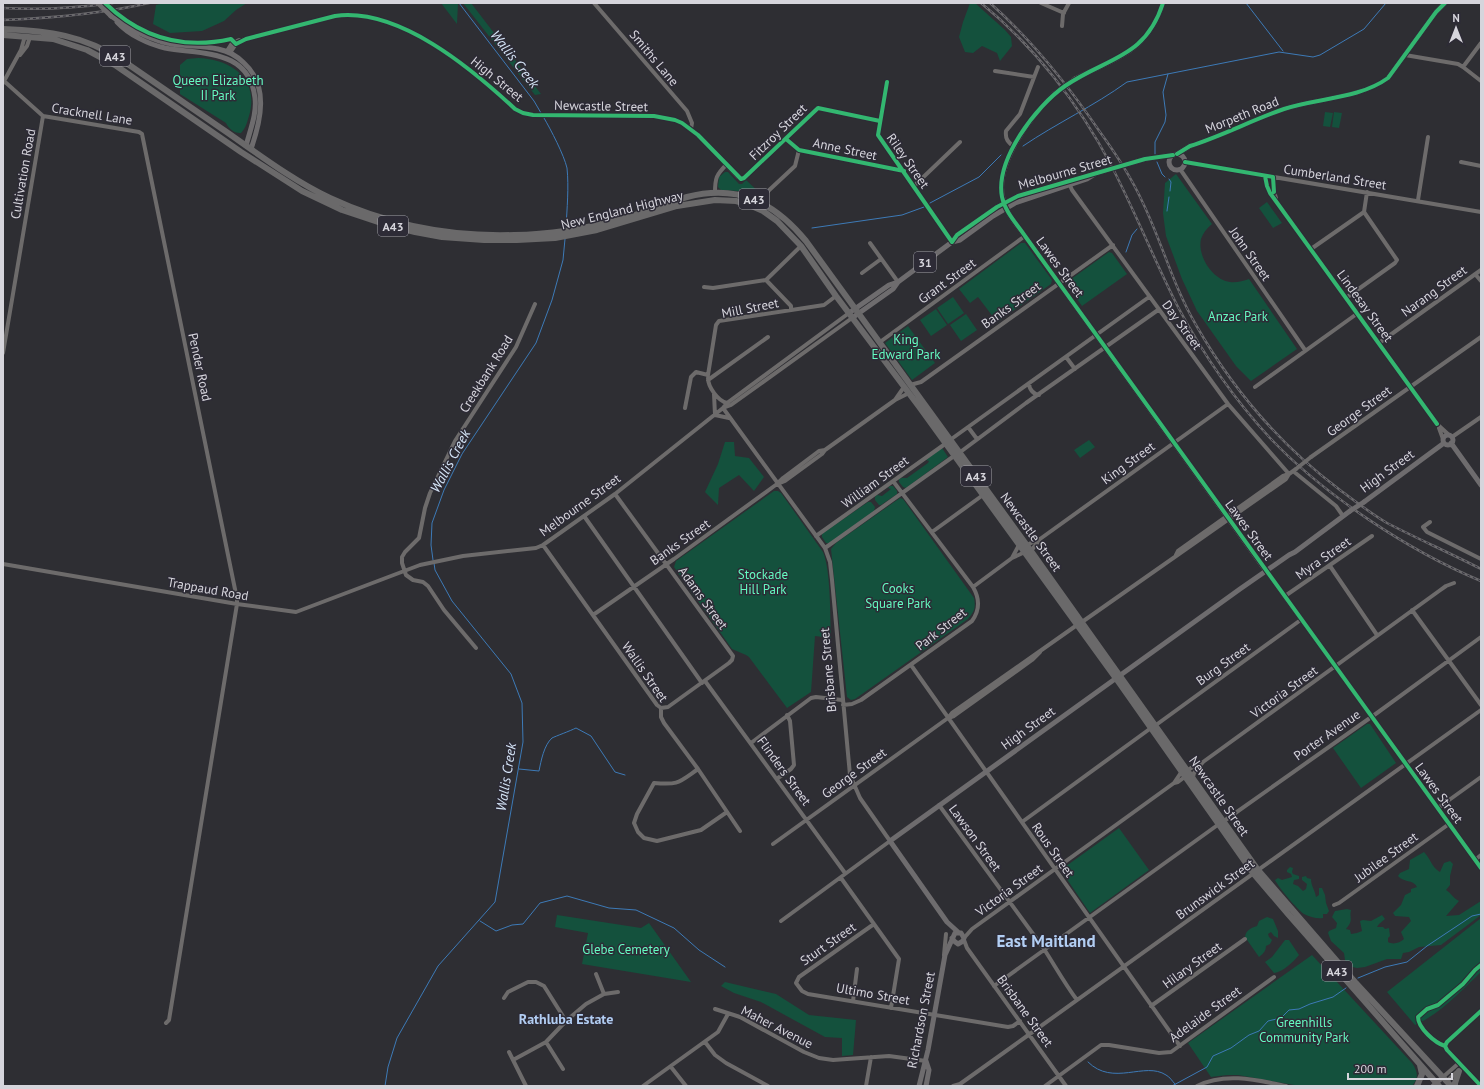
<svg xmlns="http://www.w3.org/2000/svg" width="1484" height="1089" font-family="'PT Sans',sans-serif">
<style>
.green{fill:#14513d}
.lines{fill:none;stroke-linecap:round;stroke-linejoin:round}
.stream{stroke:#3d7ab7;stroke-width:1}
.minor{stroke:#6d6b6b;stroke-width:4}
.major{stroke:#6e6c6e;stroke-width:5}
.highway{stroke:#6a696a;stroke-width:6}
.rail-casing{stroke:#6b6a6d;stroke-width:2.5}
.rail{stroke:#2d2b36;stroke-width:1;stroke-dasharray:3;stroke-linecap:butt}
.minor-bridge{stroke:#6d6b6b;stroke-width:4}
.major-bridge{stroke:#6e6c6e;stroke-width:5}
.cycleway-casing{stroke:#2d2b36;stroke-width:6}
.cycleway{stroke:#33b770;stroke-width:4}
.labels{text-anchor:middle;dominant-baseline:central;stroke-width:3;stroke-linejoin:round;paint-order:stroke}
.shield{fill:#2d2b36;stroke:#a3a2aa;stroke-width:1}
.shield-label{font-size:12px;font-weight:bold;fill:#d6d5dc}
.street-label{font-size:13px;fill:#d6d5dc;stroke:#2d2b36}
.park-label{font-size:13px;fill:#64fbc1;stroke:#2d2b36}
.water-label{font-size:14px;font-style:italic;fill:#d6e6f8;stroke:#2d2b36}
.neighbourhood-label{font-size:14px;font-weight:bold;fill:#b2cef3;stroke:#2d2b36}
.district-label{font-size:17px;font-weight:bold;fill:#b2cef3;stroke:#2d2b36}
</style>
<rect width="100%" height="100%" fill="#2e2e33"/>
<!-- green -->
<path class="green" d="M164,3h83l-11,7 -12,11 -22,10 -32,2 -17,-9 3,-19z
M441,3h17l-1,21z
M463,3h8l70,91 -6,1z
M970,3h5l30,27 6,7 1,9 -12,15 -3,-8 -15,-7 -9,7 -8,-1 -6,-15 4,-15z
M198,58c33,1 62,21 51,58 -2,6 -3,12 -8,17 -6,1 -13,-5 -15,-10l-46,-29v-29l7,-6z
M1325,112l8,1 -3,14 -7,-1z
M1334,112l8,1 -3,15 -7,-1z
M725,172h3l11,12h3l4,-4 17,16 -2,1 -23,-6 -17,-1 -3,-3 1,-10z
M1176,174l36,50c-5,4 -9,9 -11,15 -4,17 12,41 29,43 6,1 13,-1 19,-3l48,70 -46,32 -15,-15 -39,-55 -15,-32 -16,-43 -3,-23 2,-30z
M1267,202l15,21 -9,5 -14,-20z
M1021,243h4l27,37 -1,4 -54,38 -19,-25 -8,6 -11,-14z
M1109,252l3,1 15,21 -45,32 -15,-21v-3z
M953,297l11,16 -16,11 -11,-16z
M936,309l11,16 -16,11 -11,-16z
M966,314l11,16 -16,11 -11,-16z
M908,326l27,37 -23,17 -27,-37z
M1089,440l6,7 -15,11 -6,-8z
M725,442h9l1,14 14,2 15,19 -10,14 -15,-16 -20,13 -1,17 -13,-13 13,-28z
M942,448l6,9 -42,31 -3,-1 -4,-5v-3l3,-1h5l21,-15 1,-2 -3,-1z
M890,486h3l4,5v3l-16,11h-2l-4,-5v-3l2,-2 5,1 9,-7 -3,-1z
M774,491h4l3,2 42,59c8,19 7,64 8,86l-16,-2 -4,56 -24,16 -38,-51 -3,-2 -14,-6 -58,-82 2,-6z
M900,498l3,1 71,99c2,10 0,14 -6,21l-113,80 -4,1 -4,-3 -16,-148 5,-6z
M868,502h3l4,5 -1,4 -45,32h-3l-4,-6v-3z
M1367,724h3l26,39 -35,25 -28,-40z
M1119,828l30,42 -59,43 -28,-41v-3z
M1424,852c7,7 7,15 16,20l4,-9 6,-2 3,3 -3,12v9l-4,5c5,3 7,8 13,11l-13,15 13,-1 22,-14v14l-40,30 -22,2 -10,5 -6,1 -2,6h-14l-22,8 -8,1 -9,-2 -3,-6 -1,-7 -13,-12 -3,-8 1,-2 7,-3 1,-5 -5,-6 3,-6 12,-2 4,1c-2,10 3,9 -5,19l4,1 1,4 6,-1 5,-2 -2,-10 3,-1 8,1 11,-6 3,4 -6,5 -2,3h6l2,2 4,-1 1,8 -2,2v4c5,3 12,1 16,-3l-3,-7 10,-11 -2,-4 -14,-1 -2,-3 8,-8 4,-10 6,-3v-3l6,-2c-4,-8 -13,-4 -19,-11l2,-3 9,-4 1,-9z
M1290,867l3,1 -1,4 1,2 6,2v3l-5,1 -1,4 5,2 5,5 3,-2 1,-5 -5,-4v-3l4,-1 1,2 4,1c0,7 4,11 5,18l3,-2v-7h3l3,7 1,8 3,8 -2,3h-4v4c-6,1 -13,-1 -19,-4 -7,-5 -25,-26 -29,-34l3,-2 4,2 10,-3 -1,-3 -4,-2v-2z
M557,915l84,13 8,-5 42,59 -109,-18 6,-31 -33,-6z
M1267,917l6,2 5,12v7l-4,-2 -3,-4 -3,2 1,3 3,3 -2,4 -4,2c0,5 -3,8 -7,11l-14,-20c1,-7 6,-9 12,-11l2,-5z
M1481,918v54c-20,19 -41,42 -66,53l-28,-33z
M1285,940h4l10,15c-6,7 -16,17 -25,18l-9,-11 7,-5z
M1312,955l100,108c6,9 7,15 0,23h-112l-62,-11h-11l-16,2 -23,-34z
M725,982l51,12 33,21 47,5 -3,35 -11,1v-18l-17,-1 -64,-35 -27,-9 -13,-7z"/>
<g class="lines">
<!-- stream -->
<path class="stream" d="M459,3l75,98 7,12
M1246,3l37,48
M544,118c7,12 20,37 23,50 2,19 0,41 -1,59
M1023,146c34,-23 71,-40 104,-64l152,-30 34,5 7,-2 44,-26 22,-26
M1155,154v-12l10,-20 1,-7 -3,-23 5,-18
M1157,162l5,12 3,3
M1169,179l2,3 -1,9
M930,203l49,-26 22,-22
M1167,211l2,-14
M812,228l90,-13 22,-8
M1126,252l6,-17 5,-6
M433,560l-2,-15 1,-22 12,-33 18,-36 74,-111 16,-43 11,-40 2,-21
M519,769l20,2c2,-10 5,-26 13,-33 4,-2 18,-7 24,-10l15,8 24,36 10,3
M480,921l16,10 16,-6 11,-1 17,-21 27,-7 42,12 27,2 38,18 25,22 26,17
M1358,978l27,-11 22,-5 20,-16 45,-30 9,-2
M1088,1062c25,25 57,-1 78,13 4,2 6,6 9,9
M385,1086l3,-19 9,-29 41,-72 57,-64 28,-160 -1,-39 -11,-29 -59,-73 -17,-31 -1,-7
M1172,1086l35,-19 6,-11 18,-8 18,-13 10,-4 9,-10 13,-3 8,-8 10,-1 11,-5 23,-7 13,-9"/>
<!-- minor -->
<path class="minor" d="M594,3l93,108 5,12 -1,6
M1041,3l23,10
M1062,26l1,-12 6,-11
M227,51l5,-8 7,-3
M230,53l6,-9 6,-4 93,-24c64,-9 137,53 180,93l8,4 10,2 121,1 21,4 7,3 16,12 40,42 5,2 75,-71 62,13
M20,55l7,-9 3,-9
M1405,55l53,9 5,3 18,-24
M1463,67l18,14
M995,71l39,6
M4,81l39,35 96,16 3,2 95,465v5l-68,416 -3,3
M887,82l-9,53 74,107
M3,83l18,-33 4,-14
M786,139l13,11 104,21
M1014,147c-6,-5 -9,-8 -8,-16l14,-17 18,-47
M1185,162l296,50
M1461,162l20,4
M1180,169l125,181
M1265,176l2,10 3,7 167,231 12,11
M1273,177v11l3,10
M1069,183l3,7 156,214 61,70
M914,186l46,-44
M715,193c0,-15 1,-18 12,-29
M765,194l30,-28 4,-16
M1418,200l10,-63
M870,243l28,39
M1311,249l53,-37
M862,273l19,-14
M1475,274l6,7
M766,280l25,26v4
M704,287l9,1 53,-8 35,-34
M1346,298l49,-35 2,-3 -33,-48 3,-20
M880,342l145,-106
M1379,343l102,-73
M3,353l40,-237
M1066,357l9,12
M708,378c0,9 10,23 19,25
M708,380l60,-43
M1029,383c0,6 4,11 10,12
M910,385l11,-3 192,-137
M1255,387l103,-74
M714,394l1,21
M895,400l9,-13
M685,408l6,-31 5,-5 12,3 8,-50 3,-4 105,-16 12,-9
M723,408l102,140 5,14 2,18 18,195 10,23 30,43 -109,80
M723,408l4,-5 122,-90
M715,415l14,3
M968,427l9,12
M1439,428l4,11
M1452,437l29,-20
M950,440l199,-143
M959,453l67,-50 132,-93
M1311,457l170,-120
M1293,471l43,35 7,10
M780,483l5,-2 37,-27 3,-4 70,-50 14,-7
M615,494l118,162 -1,4 -3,3 -61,44 -7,1
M584,516l118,167
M1430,522l-7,5 4,5 54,27
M932,532l51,-37
M816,536l129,-92
M543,545l114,160 4,3
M1027,545l12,-6
M825,548l129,-92
M1031,551l9,-12 188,-135
M1176,555l2,-4 105,-75 6,-2
M1012,558l7,-13
M3,564l234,40 59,8 124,-47 43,-9 73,-8 7,-3 72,-51 108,-86 8,-3 121,-87
M1330,566l47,69
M1266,571l215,297
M973,587l39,-29 13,-6
M1285,596l87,-60
M1412,610l69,95
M593,615l81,-56 103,-75 6,-6 36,-27 6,-1
M1082,622l204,-143 3,-5 7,-5
M476,648l-32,-38 -16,-24 -5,-4 -10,-2 -7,-5 -4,-12v-6l3,-5 14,-14 6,-30 5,-15 25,-52 61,-94 19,-43
M911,665l269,381
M705,681l140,192
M843,705l9,-1 9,-4 111,-79c8,-11 8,-22 1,-34l-80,-106
M661,708v9l3,6 34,46 42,62
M948,718l4,-5 125,-88
M1156,725l146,-106
M751,743l60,-45 5,-1 26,3
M698,769c-20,14 -19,16 -44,14l-17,31 -3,9 4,9 6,6 13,3 44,-11 26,-18
M1188,770l8,-5 7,-3
M1193,777l1,-4 9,-11 236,-171 7,-5 8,-3
M778,778l13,-9 3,-4 -4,-44 -3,-6
M1174,783l8,-12
M939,805l105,144c11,17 21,35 33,51
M1438,808l43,-31
M1224,821l153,-108 104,-76
M1022,822l129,-94
M773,844l175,-126 6,-2 78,-56 8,-8
M1475,860l6,-5
M841,878l58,81 -8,49
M1334,905l5,-2 110,-79
M874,924l-75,53 -3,6 6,8 6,3 200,33 5,-1 7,-5
M964,938l8,-9 202,-146 4,-1 8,-6
M964,940l3,8 99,138
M944,955l2,-21
M596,974l8,20
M994,986l225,-162
M504,998l4,-6 20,-10h8l8,4 22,35
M853,1001l4,-32
M1151,1006l94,-67
M715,1009l25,8 64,35 15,6 14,2 56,-4 37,5
M1481,1011l-34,31 -2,4 2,4 34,36
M546,1042l17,27
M705,1042l10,13 11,8 42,23
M509,1052l17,34
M513,1060l33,-18 20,-21 20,-17 18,-10 14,-2
M671,1067l15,19
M1443,1077l16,-14
M1447,1081l11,-10
M643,1086l75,-54 10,-18
M866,1086l5,-29
M953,1086l7,-2 67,-48 454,-326
M1045,1086l56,-41h8l50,8 12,-1 103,-75
M1197,1086c28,-14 60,-6 89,0"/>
<!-- major -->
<path class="major" d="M111,16c16,11 33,21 52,26 18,5 37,3 55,7 10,2 19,7 26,14 25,23 17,57 7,86
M117,22c12,13 31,22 48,26 36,7 84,0 90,50 2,16 -5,32 -9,48
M1075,79c41,-22 72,-26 88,-76
M1054,94c-24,23 -60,71 -51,105 3,14 14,26 22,37l241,335
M1177,154l13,-8c32,-10 62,-26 94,-37 33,-11 75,-10 104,-31l48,-66 9,-9
M1169 162a8 8 0 1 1 16 0a8 8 0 1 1-16 0Z
M952,242l5,-7 40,-28 21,-11 127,-37 28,-4
M849,313l40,-28 9,-3 54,-40 8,-2 33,-24 22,-13 72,-24 8,-5
M852,318l41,-29 5,-7
M1443 440a5 5 0 1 1 10 0a5 5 0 1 1-10 0Z
M1451,443l30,42
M1364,502l80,-59
M958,932l-11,-10 -57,-81 350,-252 49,-34 6,-3 55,-41
M926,1061l3,9 -3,16
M919,1086l9,-36 17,-95 10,-22h6l3,5 -1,3 -5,3 -4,-3 -2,-3
M1433,1086l10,-9"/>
<!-- highway -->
<path class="highway" d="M3,29c47,2 79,6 119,31 36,25 71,49 106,73 33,23 66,48 102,65 58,27 121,39 184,37 39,0 75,-7 112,-17 20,-6 40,-15 61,-21 51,-13 87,5 119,44l225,310 227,319 97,112 96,104
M3,35l50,4 34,11 28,15 126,87 61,39 40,19 45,15 28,7 27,5 42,3h33l38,-2 42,-8 80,-24 38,-6 21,1 11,3 16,7 14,10 24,25 35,50 84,112 200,276 133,189 35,41 151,172
M1417,1086l5,-12 -2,-9
M1455,1086v-3l4,-12"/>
<defs>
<path id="rail" d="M981,3c53,43 98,101 130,162 24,46 43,95 67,142 25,47 56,92 92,131 54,57 139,113 211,143
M990,3c43,38 78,82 110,129 16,22 31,45 42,69 20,41 31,85 54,124 37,65 84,120 144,165 15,11 30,23 47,33 31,16 63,30 94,46
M3,8c37,2 74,0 110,-5
M3,20c49,-2 98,-6 146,-17"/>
</defs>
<!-- rail casing -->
<use href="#rail" class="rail-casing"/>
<!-- rail -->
<use href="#rail" class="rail"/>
<!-- minor-bridge -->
<path class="minor-bridge" d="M1296,469l15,-12"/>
<!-- major-bridge -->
<path class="major-bridge" d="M98,3l13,13
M1054,94l21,-15
M1350,511l14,-9"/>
<defs>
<path id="cycleway" d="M105,3c36,35 77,47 126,36l5,5 10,-5 89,-23c64,-9 137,53 180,93l8,4 10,2 121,1 21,4 7,3 16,12 43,44 3,-1 74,-70 62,13
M1163,3c-18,56 -56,54 -98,83 -29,20 -70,74 -63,111 3,15 15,27 23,39l456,632
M887,82l-9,53 74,107
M786,139l13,11 105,21
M1177,154l13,-8c32,-10 62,-26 94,-37 33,-11 75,-10 104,-31l48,-66 9,-9
M1185,162l88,15 1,15
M1265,176l2,10 3,7 167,231
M952,242l5,-7 40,-28 21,-11 127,-37 28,-4
M1445,1046c-10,-3 -27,-18 -27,-29l9,-8 11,-4 25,-21 12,-14 6,-5
M1445,1046l2,4 34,36
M1445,1046l2,-4 34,-31"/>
</defs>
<!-- cycleway casing -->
<use href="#cycleway" class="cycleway-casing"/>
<!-- cycleway -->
<use href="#cycleway" class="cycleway"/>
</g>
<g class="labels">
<!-- shield labels -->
<g class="shield">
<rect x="100" y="46" width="30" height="20" rx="3"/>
<rect x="739" y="189" width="30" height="20" rx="3"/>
<rect x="378" y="216" width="30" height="20" rx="3"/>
<rect x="914" y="252" width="22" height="20" rx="3"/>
<rect x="961" y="466" width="30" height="20" rx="3"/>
<rect x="1322" y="961" width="30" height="20" rx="3"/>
</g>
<g class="shield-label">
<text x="115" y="56">A43</text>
<text x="754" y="199">A43</text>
<text x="393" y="226">A43</text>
<text x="925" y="262">31</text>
<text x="976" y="476">A43</text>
<text x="1337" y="971">A43</text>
</g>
<!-- street labels -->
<g class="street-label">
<text transform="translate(654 58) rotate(50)">Smiths Lane</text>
<text transform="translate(497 79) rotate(39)">High Street</text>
<text transform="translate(601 106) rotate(1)">Newcastle Street</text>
<text transform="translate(92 114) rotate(9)">Cracknell Lane</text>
<text transform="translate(1242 115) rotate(-22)">Morpeth Road</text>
<text transform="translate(778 132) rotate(-44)">Fitzroy Street</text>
<text transform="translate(845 149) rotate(12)">Anne Street</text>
<text transform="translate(908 161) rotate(55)">Riley Street</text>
<text transform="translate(1065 172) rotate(-16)">Melbourne Street</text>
<text transform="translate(23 174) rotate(-80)">Cultivation Road</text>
<text transform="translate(1335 177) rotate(9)">Cumberland Street</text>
<text transform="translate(622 210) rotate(-14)">New England Highway</text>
<text transform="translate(1250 254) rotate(55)">John Street</text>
<text transform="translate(1060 267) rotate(54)">Lawes Street</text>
<text transform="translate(947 281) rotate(-36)">Grant Street</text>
<text transform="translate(1434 291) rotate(-36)">Narang Street</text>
<text transform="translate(1011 305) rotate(-36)">Banks Street</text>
<text transform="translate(1365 306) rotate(54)">Lindesay Street</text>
<text transform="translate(750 308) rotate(-11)">Mill Street</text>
<text transform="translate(1182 325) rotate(54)">Day Street</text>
<text transform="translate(200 367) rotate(78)">Pender Road</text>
<text transform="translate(486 374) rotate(-58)">Creekbank Road</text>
<text transform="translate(1359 411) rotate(-36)">George Street</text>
<text transform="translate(1128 463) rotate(-36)">King Street</text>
<text transform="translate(1387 471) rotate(-36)">High Street</text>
<text transform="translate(875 482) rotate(-36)">William Street</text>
<text transform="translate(580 505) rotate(-36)">Melbourne Street</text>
<text transform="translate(1249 530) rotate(54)">Lawes Street</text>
<text transform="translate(1031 532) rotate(54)">Newcastle Street</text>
<text transform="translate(680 542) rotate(-35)">Banks Street</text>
<text transform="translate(1323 558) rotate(-35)">Myra Street</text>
<text transform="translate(208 589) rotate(10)">Trappaud Road</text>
<text transform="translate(703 598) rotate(54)">Adams Street</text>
<text transform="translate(941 629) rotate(-38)">Park Street</text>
<text transform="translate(1223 664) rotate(-36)">Burg Street</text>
<text transform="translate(828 670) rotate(-95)">Brisbane Street</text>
<text transform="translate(645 672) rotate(55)">Wallis Street</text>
<text transform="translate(1284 692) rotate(-36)">Victoria Street</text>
<text transform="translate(1028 728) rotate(-36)">High Street</text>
<text transform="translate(1327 735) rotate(-35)">Porter Avenue</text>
<text transform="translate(784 771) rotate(54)">Flinders Street</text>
<text transform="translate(854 773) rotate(-36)">George Street</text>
<text transform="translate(1439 793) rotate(54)">Lawes Street</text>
<text transform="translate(1219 796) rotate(55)">Newcastle Street</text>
<text transform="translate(975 838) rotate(54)">Lawson Street</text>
<text transform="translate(1053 850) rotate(55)">Rous Street</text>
<text transform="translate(1386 857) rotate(-36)">Jubilee Street</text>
<text transform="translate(1215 889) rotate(-36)">Brunswick Street</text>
<text transform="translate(1009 890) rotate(-36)">Victoria Street</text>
<text transform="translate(828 944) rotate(-35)">Sturt Street</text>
<text transform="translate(1192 965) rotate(-36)">Hilary Street</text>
<text transform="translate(873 994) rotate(10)">Ultimo Street</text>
<text transform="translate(1025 1011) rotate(54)">Brisbane Street</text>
<text transform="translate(1205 1014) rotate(-36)">Adelaide Street</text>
<text transform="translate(921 1020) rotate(-79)">Richardson Street</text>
<text transform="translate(777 1027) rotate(27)">Maher Avenue</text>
</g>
<!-- park labels -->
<g class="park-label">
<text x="218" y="80">Queen Elizabeth<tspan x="218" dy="15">II Park</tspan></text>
<text x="1238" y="316">Anzac Park</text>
<text x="906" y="339">King<tspan x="906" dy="15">Edward Park</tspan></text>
<text x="763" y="574">Stockade<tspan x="763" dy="15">Hill Park</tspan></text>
<text x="898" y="588">Cooks<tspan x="898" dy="15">Square Park</tspan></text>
<text x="626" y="949">Glebe Cemetery</text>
<text x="1304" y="1022">Greenhills<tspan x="1304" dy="15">Community Park</tspan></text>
</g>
<!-- water labels -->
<g class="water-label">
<text transform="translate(515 59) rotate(52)">Wallis Creek</text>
<text transform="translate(450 461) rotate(-62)">Wallis Creek</text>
<text transform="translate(506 777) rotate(-81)">Wallis Creek</text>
</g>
<!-- neighbourhood labels -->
<g class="neighbourhood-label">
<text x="566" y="1019">Rathluba Estate</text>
</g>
<!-- district labels -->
<g class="district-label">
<text x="1046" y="941">East Maitland</text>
</g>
</g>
<!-- border -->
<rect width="1484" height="1089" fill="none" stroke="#d6d5dc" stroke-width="8"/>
<!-- north arrow -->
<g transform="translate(1456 28)" stroke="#2d2b36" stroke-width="3" paint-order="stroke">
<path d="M0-3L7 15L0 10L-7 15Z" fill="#d6d5dc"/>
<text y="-6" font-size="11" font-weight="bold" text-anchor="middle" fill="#d6d5dc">N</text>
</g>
<!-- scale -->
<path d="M1348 1073v6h104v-6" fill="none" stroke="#d6d5dc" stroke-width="2"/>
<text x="1354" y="1073" font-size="12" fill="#d6d5dc" stroke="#2d2b36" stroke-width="3" paint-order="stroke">200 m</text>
</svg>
